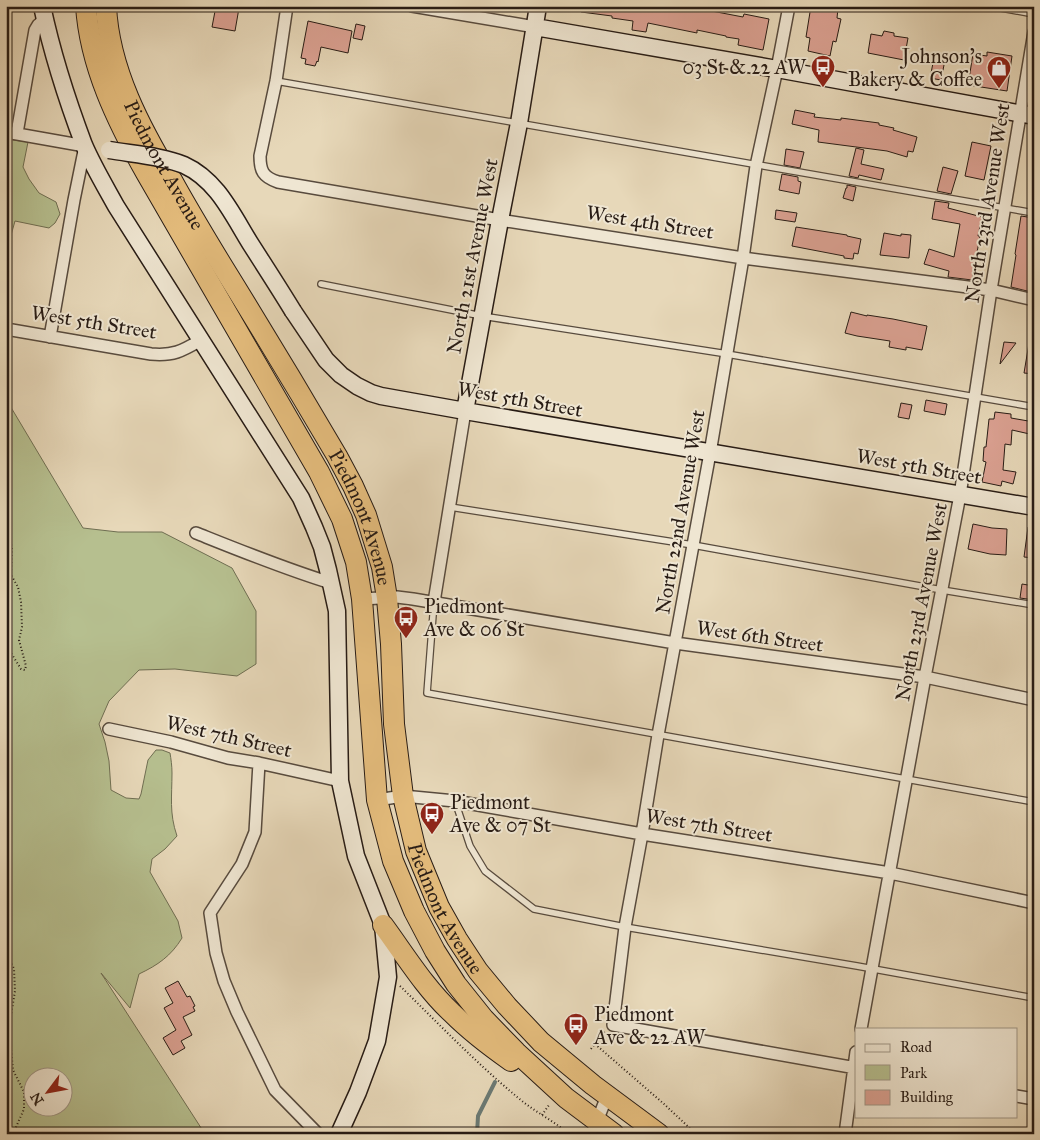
<svg xmlns="http://www.w3.org/2000/svg" width="1040" height="1140" font-family="'IM FELL Great Primer',serif">
<style>
.green{fill:#b6bf8f;stroke:#6f6e52;fill-rule:evenodd}
.lines{fill:none;stroke-linecap:round;stroke-linejoin:round}
.stream{stroke:#6b7a74;stroke-width:4}
.building{fill:#dba192;stroke:#281c15}
.lane-casing{stroke:#584b3e;stroke-width:8}
.street-casing{stroke:#584b3e;stroke-width:14}
.secondary-casing{stroke:#281c15;stroke-width:19}
.highway-casing{stroke:#281c15;stroke-width:22}
.path{stroke:#281c15;stroke-width:2;stroke-dasharray:1 2.5;stroke-linecap:butt}
.lane{stroke:#efe6d2;stroke-width:5.5}
.street{stroke:#efe6d2;stroke-width:11}
.secondary{stroke:#efe6d2;stroke-width:16}
.highway{stroke:#e4bc7c;stroke-width:20}
.secondary-bridge-casing{stroke:#281c15;stroke-width:19;stroke-linecap:butt}
.secondary-bridge{stroke:#efe6d2;stroke-width:16}
.labels{text-anchor:middle;dominant-baseline:central;stroke-width:4;stroke-linejoin:round;paint-order:stroke}
.poi-label{font-size:20px;fill:#281c15;stroke:#efe6d2;text-anchor:start}
.street-label{font-size:20px;fill:#281c15;stroke:#efe6d2}
</style>
<rect width="100%" height="100%" fill="#e7d8b9"/>
<filter id="stains"><feTurbulence type="fractalNoise" baseFrequency=".004" numOctaves="4"/><feColorMatrix values="0 0 0 0 .2 0 0 0 0 .09 0 0 0 0 .02 0 0 0 .5 -.17"/></filter>
<radialGradient id="worn" r=".72"><stop offset=".6" stop-color="#630" stop-opacity="0"/><stop offset="1" stop-color="#630" stop-opacity=".3"/></radialGradient>
<!-- green -->
<path class="green" d="M6,139l22,3 -5,25 6,12 10,14 17,9 4,12 -5,9 -6,5 -34,-7 -9,32z
M6,399l77,129 35,4h44l70,36 24,43v53l-19,12 -62,-7 -36,1 -30,31 -10,23 6,18 4,19 2,29 15,8 13,1 2,-5 7,-34 8,-10h6l8,3c1,6 2,13 2,20 0,23 -3,40 5,63l-12,13 -13,10 -2,13 28,49 4,17c-11,18 -24,27 -43,36l-9,34 -29,-35 104,161h-199zM32,1078h30v30h-30z"/>
<g class="lines">
<!-- stream -->
<path class="stream" d="M477,1134l1,-18 17,-34"/>
</g>
<!-- building -->
<path class="building" d="M216,6h15l8,2 -4,23 -23,-4z
M582,6h120l-1,3 42,8 1,-3 25,5 -6,31 -25,-5 1,-6 -13,-2v-1l-29,-6v3l-49,-10 -2,9 -14,-2 1,-9 -21,-3v-2l-31,-4z
M811,6h26v1l1,1 -1,10 4,1 -5,23 -3,-1 -3,15 -22,-5 2,-13 -4,-1z
M308,21l44,10 -4,22 -27,-6 -3,15 -1,-1 -2,5 -10,-2 1,-5 -5,-1z
M356,24l9,2 -3,14 -9,-2z
M884,31l10,2v3l14,2 -4,22 -36,-7 3,-19 11,2z
M987,52l25,4 -5,35 -39,-6 5,-31 14,2z
M935,53l11,2 -5,25 -11,-2z
M795,110l20,4 -1,3 27,3v-2l38,5v2l15,3 -1,2 24,7 -4,15 -5,-1 -1,6 -20,-6 -69,-9 1,-12 -27,-6z
M972,142l19,4 -7,34 -19,-4z
M856,148l8,2 -3,14 23,5 -3,11 -22,-5 -1,3 -9,-2z
M786,149l18,3 -4,16 -16,-3z
M943,167l15,4 -7,23 -14,-3z
M782,174l16,3v4l3,1 -2,12 -20,-4z
M847,185l9,2 -3,14 -10,-3 3,-10h1z
M935,201l14,2 -1,5 34,9 -4,19h2l-8,44 -24,-3 1,-6 -25,-7 5,-15 25,8 6,-33 -28,-5z
M776,210l21,3 -2,9 -20,-3z
M1021,216l13,2v59l-3,15 -20,-5 5,-32 -1,-1z
M796,227l51,8v1l14,3 -3,15 -4,-1 -1,6 -9,-1v-2l-52,-10z
M884,233l17,3v-2l10,1 -2,23 -29,-3z
M851,312l16,4v-1l26,4 34,7 -5,24 -16,-3v3l-17,-3 1,-6 -33,-5 -12,-3z
M1004,342l12,1 -16,21z
M1029,343l5,1v30l-10,-1z
M926,400l21,4 -2,11 -21,-4z
M901,403l11,2 -3,14 -11,-2z
M995,412l16,2v4l23,4v13l-22,-5 -1,15 -6,-1 -2,26 13,2 -3,12 -11,-3 -1,5 -19,-4 4,-20 -3,-1 1,-14h2l3,-28h5z
M973,524l19,4 15,1 -1,26 -16,-1 -22,-5z
M1028,527h6v31l-10,-1z
M1022,584l12,2v14l-14,-2z
M178,981l9,16 3,-1 5,10 -2,1 2,4 -12,6 9,18 -11,6 4,7 -12,7 -10,-17 13,-8 -12,-22 9,-5 -8,-15z"/>
<g class="lines">
<defs>
<path id="lane" d="M990,6l44,8
M276,81l758,132
M321,284l161,32 239,37 313,54
M450,507l243,38 249,45 92,15
M434,602l-7,91c202,37 405,72 607,109
M455,801l15,45 15,25 49,38 91,18 232,39 177,32"/>
<path id="street" d="M287,6l-11,75 -16,75c0,15 3,21 18,26l222,38 243,38 248,32 43,10
M412,6l123,21
M789,6l-12,63 -21,97 -13,92 -33,195 -52,282 -16,99 -17,93 -12,98 243,43
M6,132l79,14 -11,54 -24,137
M17,133l18,-103 3,-5 7,-6
M6,329l145,25c23,2 31,-3 50,-14
M196,533c45,18 89,36 135,50
M362,599l35,-2 16,2 262,44 250,34 109,23
M434,602l31,-191
M109,729l62,13 57,16 31,5 81,18
M259,763l-4,69 -13,32 -32,49 6,40 8,28 13,31 38,78 43,44
M377,800l26,-4 52,5 187,33 248,39 144,30
M861,1029l64,-352 35,-182 31,-205 43,-258
M1016,1096l18,3
M592,1134l15,-38
M845,1134l11,-82"/>
<path id="secondary" d="M42,6c10,47 25,94 42,139 9,21 21,41 32,61l185,292 13,29 8,20 6,23 9,41 3,170 16,75 27,69 5,52 -11,64 -19,51 -19,42
M535,27l242,42 257,47
M293,311l33,49 15,15 16,11 14,7 10,3 84,15 569,96
M465,411l35,-191 19,-97 19,-117"/>
<g id="highway">
<path d="M86,6c4,60 31,115 60,167l173,299 23,47 14,43 6,37 15,201 16,61 21,50 21,40 21,33 28,35 32,33 50,46 48,36"/>
<path id="s1" d="M106,6c3,64 35,123 67,176 16,29 33,57 50,85 39,63 77,126 114,189l16,30 13,29 16,52 5,31 4,46 3,80 9,72 13,55 23,56 18,32 21,32 29,35 34,36 52,43 66,49"/>
<path d="M383,925c22,30 42,63 69,88 18,18 39,34 59,48"/>
</g>
</defs>
<!-- lane casing -->
<use href="#lane" class="lane-casing"/>
<!-- street casing -->
<use href="#street" class="street-casing"/>
<!-- secondary casing -->
<use href="#secondary" class="secondary-casing"/>
<!-- highway casing -->
<use href="#highway" class="highway-casing"/>
<!-- path -->
<path class="path" d="M6,536l2,1 4,10 -1,28 7,12 3,15 1,25 -3,13 7,26 -1,4 -4,-1 -15,-24
M6,671l2,5h-2
M6,951l8,18 1,22 -6,37 4,42 11,22v17l-11,25
M400,986c40,39 78,79 122,115 15,12 32,20 47,33
M595,1044l69,60 32,30
M591,1049l14,-18
M542,1115l7,-10"/>
<!-- lane -->
<use href="#lane" class="lane"/>
<!-- street -->
<use href="#street" class="street"/>
<!-- secondary -->
<use href="#secondary" class="secondary"/>
<!-- highway -->
<use href="#highway" class="highway"/>
<defs>
<path id="secondary-bridge" d="M109,150c23,4 54,6 75,15 33,15 48,49 66,78 14,22 29,45 43,68"/>
</defs>
<!-- secondary-bridge casing -->
<use href="#secondary-bridge" class="secondary-bridge-casing"/>
<!-- secondary-bridge -->
<use href="#secondary-bridge" class="secondary-bridge"/>
</g>
<!-- icons -->
<defs>
<symbol id="bus-pin" viewBox="-11 -11 22 30"><path d="M0 17L-7.5 6A9.5 9.5 0 1 1 7.5 6Z" fill="#8f2418" stroke="#efe6d2"/><path d="M-5-6H5V4H4V6H2V4H-2V6H-4V4H-5ZM-3.5-4V0h7V-4ZM-3.5 1.2v1.5H-2V1.2ZM2 1.2v1.5H3.5V1.2Z" fill="#fff"/></symbol>
<symbol id="shop-pin" viewBox="-11 -11 22 30"><path d="M0 17L-7.5 6A9.5 9.5 0 1 1 7.5 6Z" fill="#8f2418" stroke="#efe6d2"/><path d="M-5-2.5h2.3a2.7 3.5 0 0 1 5.4 0H5L5.5 6h-11ZM-1.5-2.5h3a1.5 2.3 0 0 0-3 0Z" fill="#fff"/></symbol>
</defs>
<g fill-rule="evenodd">
<use href="#bus-pin" x="809" y="53" width="28" height="38"/>
<use href="#shop-pin" x="985" y="54" width="28" height="38"/>
<use href="#bus-pin" x="392" y="604" width="28" height="38"/>
<use href="#bus-pin" x="418" y="800" width="28" height="38"/>
<use href="#bus-pin" x="562" y="1011" width="28" height="38"/>
</g>
<g class="labels">
<!-- poi labels -->
<g class="poi-label">
<text x="982" y="56" text-anchor="end">Johnson's<tspan x="982" dy="23">Bakery &amp; Coffee</tspan></text>
<text x="806" y="67" text-anchor="end">03 St &amp; 22 AW</text>
<text x="424" y="606">Piedmont<tspan x="424" dy="23">Ave &amp; 06 St</tspan></text>
<text x="450" y="802">Piedmont<tspan x="450" dy="23">Ave &amp; 07 St</tspan></text>
<text x="594" y="1014">Piedmont<tspan x="594" dy="23">Ave &amp; 22 AW</tspan></text>
</g>
<!-- street labels -->
<g class="street-label">
<text stroke="none"><textPath href="#s1" startOffset="171">Piedmont Avenue</textPath></text>
<text transform="translate(987 203) rotate(-81)">North 23rd Avenue West</text>
<text transform="translate(650 222) rotate(9)">West 4th Street</text>
<text transform="translate(472 256) rotate(-79)">North 21st Avenue West</text>
<text transform="translate(94 322) rotate(9)">West 5th Street</text>
<text transform="translate(520 399) rotate(10)">West 5th Street</text>
<text transform="translate(919 466) rotate(10)">West 5th Street</text>
<text transform="translate(680 512) rotate(-80)">North 22nd Avenue West</text>
<text stroke="none"><textPath href="#s1" startOffset="576">Piedmont Avenue</textPath></text>
<text transform="translate(921 602) rotate(-79)">North 23rd Avenue West</text>
<text transform="translate(760 636) rotate(8)">West 6th Street</text>
<text transform="translate(229 736) rotate(13)">West 7th Street</text>
<text transform="translate(709 825) rotate(9)">West 7th Street</text>
<text stroke="none"><textPath href="#s1" startOffset="981">Piedmont Avenue</textPath></text>
</g>
</g>
<!-- margin -->
<rect width="1040" height="1140" fill="none" stroke="#e7d8b9" stroke-width="25"/>
<rect x="8" y="8" width="1025" height="1125" fill="none" stroke="#281c15" stroke-width="2.5"/>
<rect x="12" y="12" width="1015" height="1115" fill="none" stroke="#281c15"/>
<!-- legend -->
<rect x="855" y="1028" width="162" height="90" fill="#efe6d2" stroke="#9f9586"/>
<rect x="865" y="1044" width="25" height="8" fill="#efe6d2" stroke="#9f9586"/>
<text x="900" y="1052" font-size="15" fill="#281c15">Road</text>
<rect x="865" y="1065" width="25" height="15" fill="#b6bf8f" stroke="#9f9586"/>
<text x="900" y="1078" font-size="15" fill="#281c15">Park</text>
<rect x="865" y="1090" width="25" height="15" fill="#dba192" stroke="#9f9586"/>
<text x="900" y="1102" font-size="15" fill="#281c15">Building</text>
<!-- north arrow -->
<g transform="translate(48 1092) rotate(238)"><circle r="24" fill="#efe6d2" stroke="#9f9586"/>
<path d="M0-4L9 19L0 12L-9 19Z" fill="#8f2418"/>
<text y="-8" font-size="14" font-weight="bold" text-anchor="middle" fill="#281c15">N</text>
</g>
<rect width="100%" height="100%" filter="url(#stains)"/>
<rect width="100%" height="100%" fill="url(#worn)"/>
</svg>
